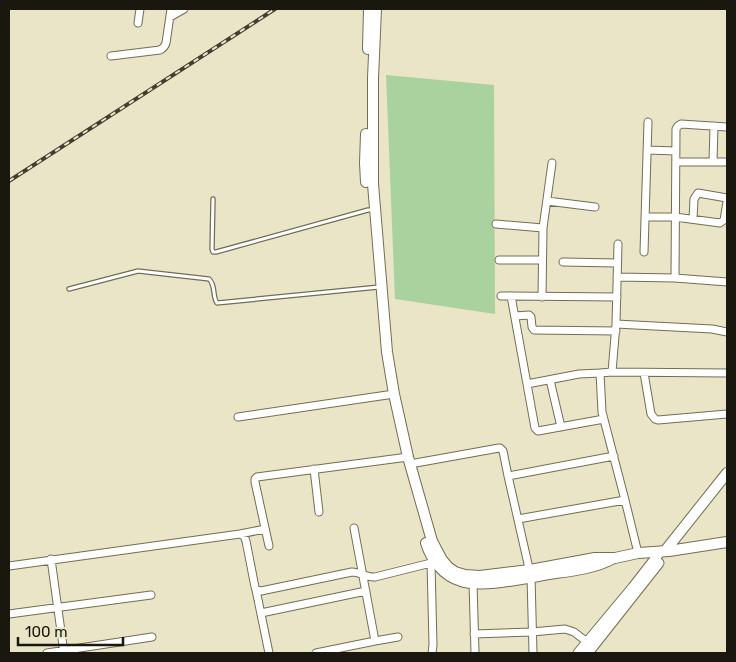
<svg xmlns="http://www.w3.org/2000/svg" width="736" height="662" font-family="Rubik,sans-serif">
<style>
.green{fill:#aad29e}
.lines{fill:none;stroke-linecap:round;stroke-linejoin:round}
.service-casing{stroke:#726e53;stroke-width:5.5}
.minor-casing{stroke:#726e53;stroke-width:9}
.tertiary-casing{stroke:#726e53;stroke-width:11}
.secondary-casing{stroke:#726e53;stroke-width:12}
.service{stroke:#fff;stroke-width:3}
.minor{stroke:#fff;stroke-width:7}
.tertiary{stroke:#fff;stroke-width:9}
.secondary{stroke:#fff;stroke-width:10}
.rail-casing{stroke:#423f31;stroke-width:4}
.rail{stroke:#eae5c7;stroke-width:2;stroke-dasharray:5.5;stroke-linecap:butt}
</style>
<rect width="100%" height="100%" fill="#eae5c7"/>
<!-- green -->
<path class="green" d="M386,75l108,10 1,229 -100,-15z"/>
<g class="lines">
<defs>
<path id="service" d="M213,199l-1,50 1,3h3l152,-42h6
M69,289l69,-18 71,8c7,6 3,17 8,24l162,-16"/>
<path id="minor" d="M170,17l14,-8
M138,23l2,-14
M111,56l49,-6c4,-2 5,-4 6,-7l5,-34
M647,150l29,1
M676,162h51
M713,162l1,-36
M547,201l48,6
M645,217h30l45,6 4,-3 3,-18
M693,219l1,-20 4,-6 29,5
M496,224l47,4
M644,252l4,-130
M499,260h43
M563,262l54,1
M617,277l58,1 52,4
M675,278l1,-149 2,-3 3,-2 46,3
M501,296l116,1
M511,296l16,88
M542,297l1,-69 9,-65
M515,316l14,-1 2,2 1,10 2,3 82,1
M616,324l96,5 15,3
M612,372l4,-48 2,-80
M600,373l-21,1 -52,10 8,44 3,3 66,-12
M644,373l7,41 4,5 3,1 69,-6
M550,380l11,47
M238,417l156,-23
M410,464l89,-16h1l3,3 5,25 106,-20
M314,469l5,43
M508,476l23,101 2,76
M518,519l107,-19
M240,534l25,-5
M269,546l-14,-64v-3l2,-2 151,-20
M638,553l-13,-53 -23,-88 -2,-39 12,-1 115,1
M51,559l13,94
M431,563l2,82 -1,8
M9,566l231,-32 4,2 2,5 9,46 1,3 5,1 91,-19c8,0 15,6 23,5l64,-16
M473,583l2,70
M256,590l13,63
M261,613l105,-22
M9,614l142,-19
M474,634l58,-2 33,-3 9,3 17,13
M375,641l23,-4
M47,653l105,-16
M316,653l59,-12 -21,-113"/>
<path id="tertiary" d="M578,653l55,-66 28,-36
M588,653l71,-90"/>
<path id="secondary" d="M376,9l-3,69v106l14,168 7,42 14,63 24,84 10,19 6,7 7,5 10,3 15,1 50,-6 65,-12h20l23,-5 31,-2 58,-9
M368,49l1,-40
M366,134l-1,29 1,19
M426,543c5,16 17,33 35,38 21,7 65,-3 88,-7 21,-3 44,-5 63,-15
M665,551l62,-78"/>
</defs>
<!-- service casing -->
<use href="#service" class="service-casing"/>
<!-- minor casing -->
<use href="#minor" class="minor-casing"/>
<!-- tertiary casing -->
<use href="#tertiary" class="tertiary-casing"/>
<!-- secondary casing -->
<use href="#secondary" class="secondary-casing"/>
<!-- service -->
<use href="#service" class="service"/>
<!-- minor -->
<use href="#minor" class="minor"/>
<!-- tertiary -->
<use href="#tertiary" class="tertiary"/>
<!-- secondary -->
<use href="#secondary" class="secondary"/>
<defs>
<path id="rail" d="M9,181l266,-172"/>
</defs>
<!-- rail casing -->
<use href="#rail" class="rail-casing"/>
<!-- rail -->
<use href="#rail" class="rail"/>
</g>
<!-- border -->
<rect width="736" height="662" fill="none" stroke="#1a180e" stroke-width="20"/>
<!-- scale -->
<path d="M18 637v8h105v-8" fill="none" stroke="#1a180e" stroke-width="2.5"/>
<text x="25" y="637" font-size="15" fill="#1a180e" stroke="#eae5c7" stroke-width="4" paint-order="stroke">100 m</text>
</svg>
